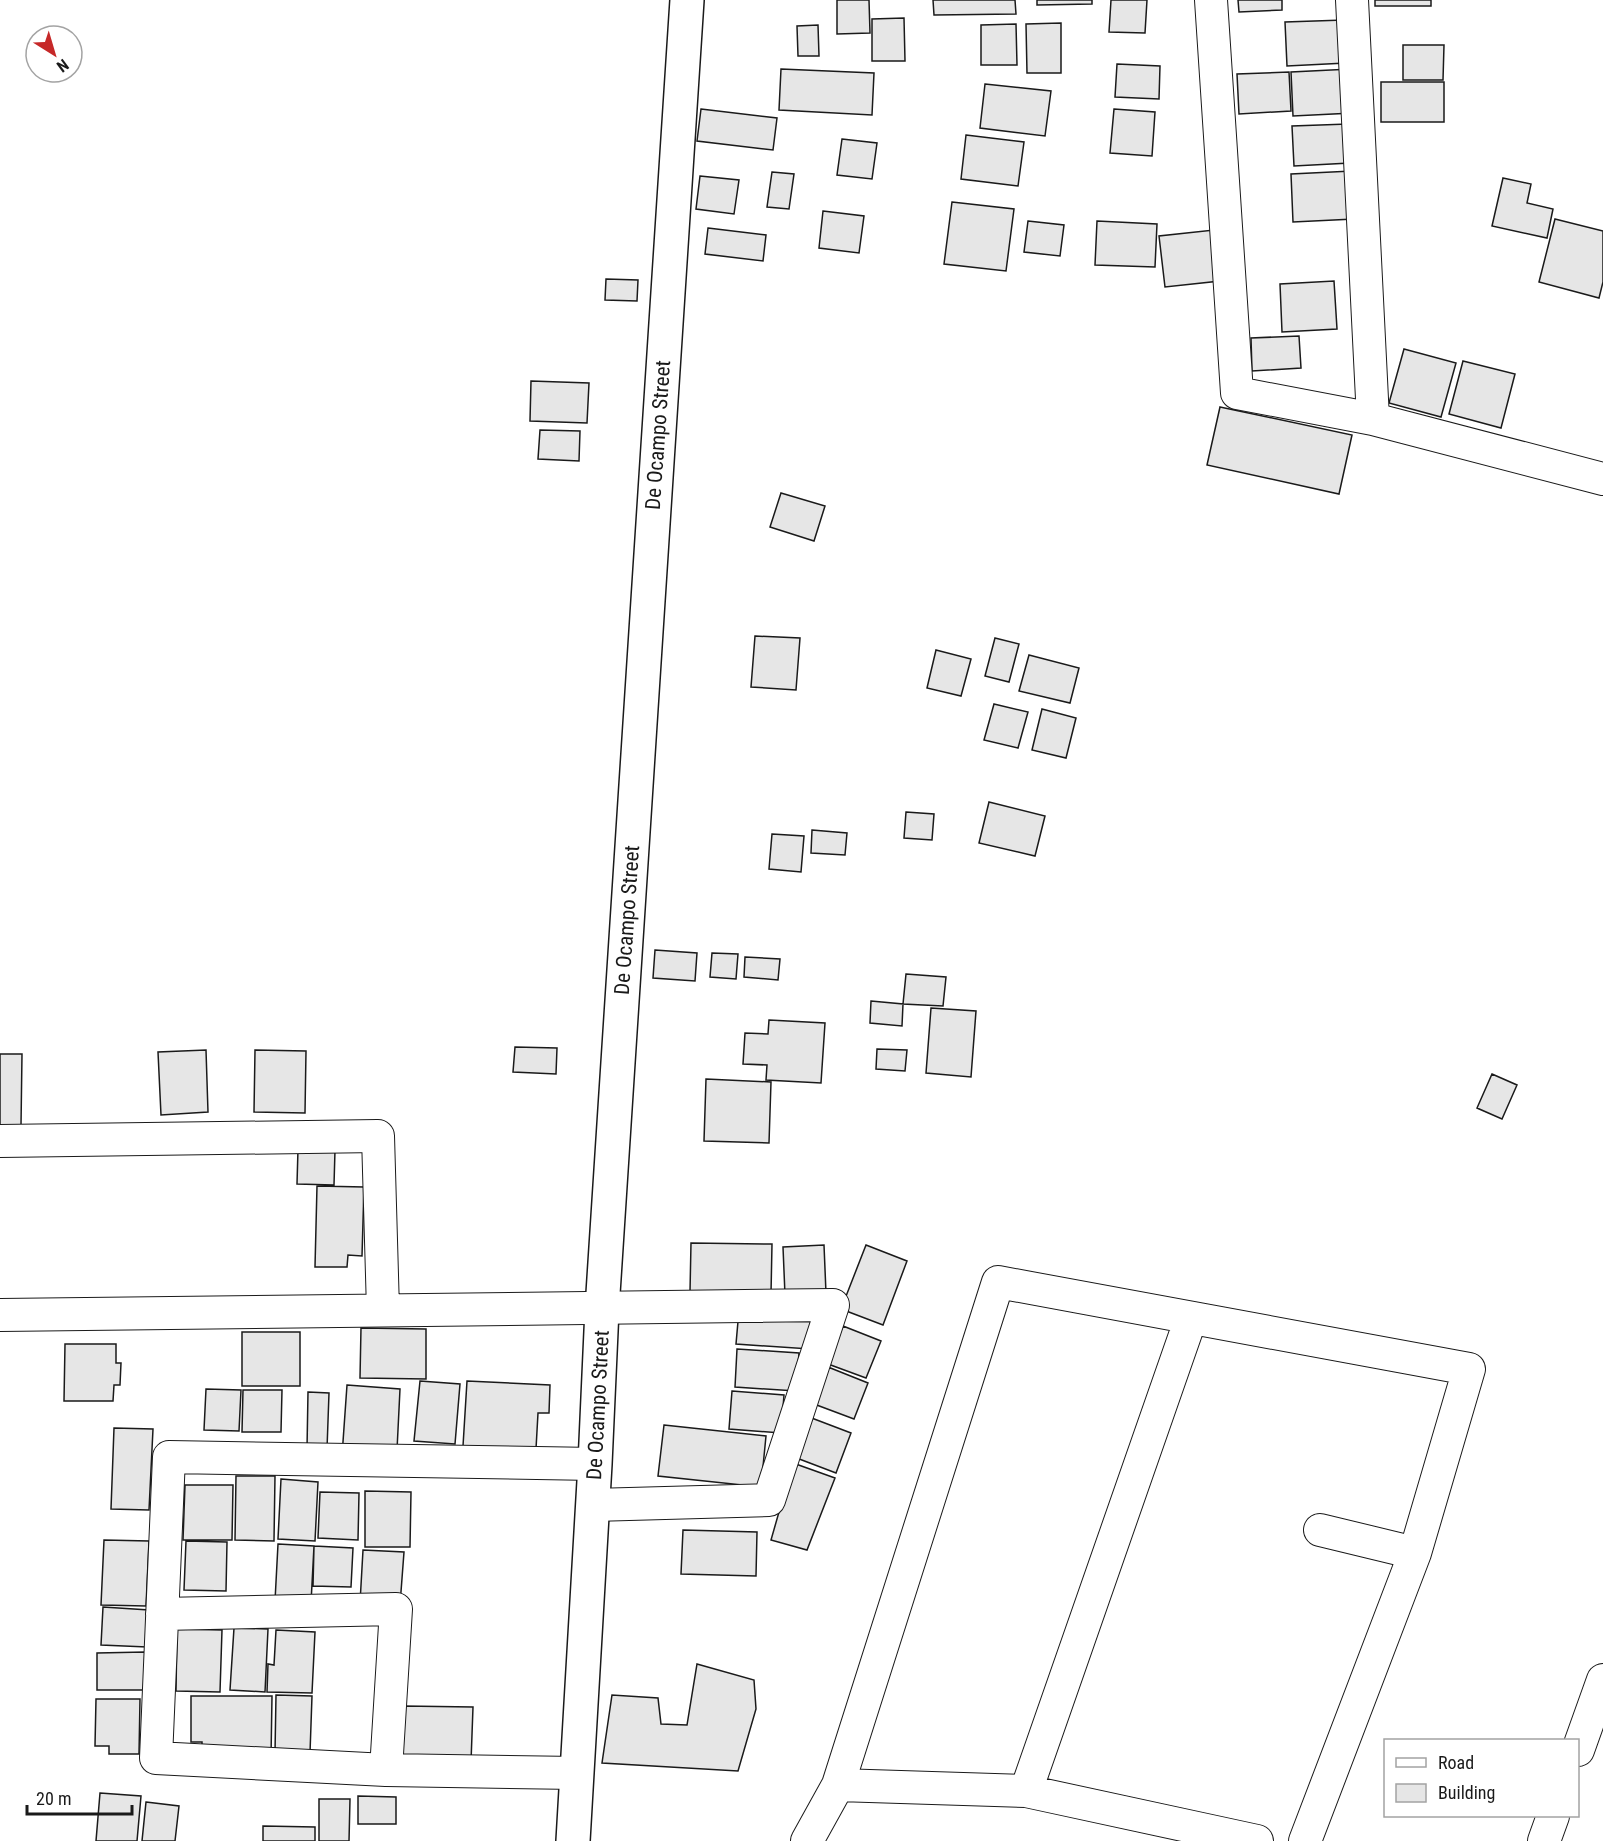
<svg xmlns="http://www.w3.org/2000/svg" width="1603" height="1841" font-family="'Roboto Condensed',sans-serif">
<style>
.building{fill:#e6e6e6;stroke:#1a1a1a;stroke-width:1.5}
.lines{fill:none;stroke-linecap:round;stroke-linejoin:round}
.street-casing{stroke:#1a1a1a;stroke-width:34}
.secondary-casing{stroke:#1a1a1a;stroke-width:36}
.street{stroke:#fff;stroke-width:32}
.secondary{stroke:#fff;stroke-width:33}
.labels{text-anchor:middle;dominant-baseline:central;stroke-width:4.5;stroke-linejoin:round;paint-order:stroke}
.street-label{font-size:21px;fill:#1a1a1a;stroke:#fff}
</style>
<rect width="100%" height="100%" fill="#fff"/>
<!-- building -->
<path class="building" d="M837,0h32l1,33 -33,1z
M933,0h82l1,14 -82,1z
M1037,0h55v4l-55,1z
M1111,0h36l-2,33 -36,-1z
M1238,0h44v10l-43,2z
M1375,0h56v6h-56z
M904,18l1,43h-33v-42z
M1344,20l2,43 -59,3 -2,-44z
M1061,23v50h-34l-1,-49z
M1016,24l1,41h-36v-40z
M818,25l1,31h-21l-1,-30z
M1403,45h41l-1,35h-40z
M1117,64l43,2 -1,33 -44,-2z
M781,69l93,4 -2,42 -93,-5z
M1351,69l2,44 -60,3 -2,-44z
M1289,72l2,39 -52,3 -2,-40z
M1381,82h63v40h-63z
M985,84l66,7 -6,45 -65,-8z
M701,109l76,9 -4,32 -76,-9z
M1114,109l41,3 -3,44 -42,-3z
M1348,124l2,39 -56,3 -2,-40z
M966,135l58,7 -6,44 -57,-7z
M842,139l35,4 -5,36 -35,-4z
M1352,171l2,48 -61,3 -2,-48z
M772,172l22,2 -5,35 -22,-2z
M700,176l39,4 -5,34 -38,-5z
M1503,178l28,6 -4,19 26,6 -6,29 -55,-12z
M952,202l62,7 -8,62 -62,-7z
M823,211l41,5 -5,37 -40,-5z
M1555,219l48,12v51l-4,16 -60,-16z
M1028,221l36,4 -4,31 -36,-4z
M1097,221l60,3 -2,43 -60,-2z
M708,228l58,7 -3,26 -58,-7z
M1214,230l6,51 -55,6 -6,-51z
M606,279l32,1 -1,21 -32,-1z
M1334,281l3,48 -55,3 -2,-48z
M1299,336l2,32 -49,3 -1,-33z
M1404,349l52,14 -15,54 -52,-14z
M1463,361l52,13 -14,54 -52,-14z
M531,381l58,2 -2,40 -57,-2z
M1220,407l132,28 -13,59 -132,-29z
M540,430l40,1 -1,30 -41,-2z
M781,493l44,13 -11,35 -44,-14z
M755,636l45,2 -4,52 -45,-3z
M995,638l24,6 -10,38 -24,-6z
M936,650l35,9 -10,37 -34,-8z
M1029,655l50,13 -9,35 -51,-12z
M994,704l34,8 -10,36 -34,-8z
M1042,709l34,9 -10,40 -34,-8z
M989,802l56,14 -10,40 -56,-13z
M906,812l28,2 -2,26 -28,-2z
M812,830l35,3 -2,22 -34,-2z
M772,834l32,2 -3,36 -32,-3z
M655,950l42,3 -2,28 -42,-3z
M712,953l26,1 -2,25 -26,-2z
M745,957l35,2 -2,21 -34,-3z
M906,974l40,3 -3,29 -40,-2z
M871,1001l32,3 -1,22 -32,-3z
M931,1008l45,3 -5,66 -45,-4z
M769,1020l56,3 -4,60 -55,-3 1,-15 -24,-1 2,-31 23,1z
M515,1047l42,1 -1,26 -43,-2z
M877,1049l30,1 -2,21 -29,-2z
M206,1050l2,62 -47,3 -3,-63z
M255,1050l51,1 -1,62 -51,-1z
M0,1054h22l-1,72h-21z
M1492,1074l25,11 -15,34 -25,-11z
M706,1079l65,3 -2,61 -65,-2z
M298,1149l37,1 -1,35 -37,-1z
M317,1186l47,1 -2,69 -14,-1 -1,12h-32z
M691,1243l81,1 -1,50 -81,-2z
M824,1245l2,48 -41,2 -2,-48z
M866,1245l41,16 -24,64 -42,-16z
M739,1310l74,5 -3,34 -74,-5z
M843,1326l38,15 -15,37 -38,-14z
M361,1328l65,1v50l-66,-1z
M242,1332h58v54h-58z
M65,1344h51v19h5l-1,22h-6l-1,16h-49z
M737,1349l62,4 -3,38 -61,-4z
M828,1367l40,16 -14,36 -40,-15z
M420,1381l40,3 -5,60 -41,-3z
M467,1381l83,4 -1,28h-11l-2,36 -73,-3z
M347,1385l53,4 -3,61 -55,6z
M206,1389l35,1 -2,41 -35,-1z
M243,1390h39l-1,42h-39z
M732,1391l52,4 -3,38 -52,-4z
M308,1392l21,1 -2,56h-20z
M809,1417l42,16 -15,40 -42,-16z
M664,1425l102,11 -5,51 -103,-11z
M114,1428l39,1 -4,81 -38,-1z
M793,1463l42,15 -28,72 -36,-10z
M236,1476h39l-1,65 -39,-1z
M281,1479l37,3 -3,59 -37,-2z
M185,1485h48l-1,55h-49z
M365,1491l46,1 -1,55h-45z
M320,1492l39,1 -1,47 -40,-2z
M683,1530l74,2 -1,44 -75,-2z
M104,1540l45,1 -3,65 -45,-1z
M186,1541l41,1 -1,49 -42,-1z
M278,1544l36,2 -3,57 -36,-2z
M314,1546l39,2 -2,39 -38,-1z
M363,1550l41,2 -4,53 -40,-2z
M103,1607l46,3 -2,37 -46,-2z
M234,1628l34,1 -3,63 -35,-2z
M177,1629l45,1 -2,62 -44,-1z
M276,1630l39,2 -3,61 -45,-1 1,-28 6,1z
M145,1652v38h-48v-37z
M697,1664l57,16 2,29 -18,62 -136,-8 10,-68 46,3 3,26 26,1z
M276,1695l36,1 -2,57h-35z
M191,1696h81l-1,62 -69,-8v-8h-11z
M96,1699h44l-1,55h-30v-8h-14z
M403,1706l70,1 -2,55 -70,-1z
M100,1793l41,3 -4,45h-41z
M358,1796l38,1v27h-38z
M319,1799h31l-1,42h-30z
M146,1802l33,4 -4,35h-33z
M263,1826l52,1v14h-52z"/>
<g class="lines">
<defs>
<path id="street" d="M1211,0l26,393 136,26 230,60
M1352,0l21,419
M0,1141l378,-5 5,174
M0,1315l833,-10 -64,195 -176,5
M1320,1530l95,23
M162,1614l234,-5 -10,161
M1578,1750l25,-70
M577,1773l-191,-3 -230,-12 13,-301 426,7
M838,1785l188,6 231,50
M1026,1791l165,-473
M807,1841l31,-56 160,-503 471,87 -54,184 -110,288
M1544,1841l9,-25"/>
<path id="secondary" d="M573,1841l22,-377 7,-155 85,-1309"/>
</defs>
<!-- street casing -->
<use href="#street" class="street-casing"/>
<!-- secondary casing -->
<use href="#secondary" class="secondary-casing"/>
<!-- street -->
<use href="#street" class="street"/>
<!-- secondary -->
<use href="#secondary" class="secondary"/>
</g>
<g class="labels">
<!-- street labels -->
<g class="street-label">
<text transform="translate(658 435) rotate(-86)">De Ocampo Street</text>
<text transform="translate(627 920) rotate(-86)">De Ocampo Street</text>
<text transform="translate(598 1405) rotate(-87)">De Ocampo Street</text>
</g>
</g>
<!-- legend -->
<rect x="1384" y="1739" width="195" height="78" fill="#ffffff" stroke="#a3a3a3" stroke-width="1.5"/>
<rect x="1396" y="1758" width="30" height="9" fill="#ffffff" stroke="#a3a3a3" stroke-width="1.5"/>
<text x="1438" y="1769" font-size="18" fill="#1a1a1a">Road</text>
<rect x="1396" y="1784" width="30" height="18" fill="#e6e6e6" stroke="#a3a3a3" stroke-width="1.5"/>
<text x="1438" y="1799" font-size="18" fill="#1a1a1a">Building</text>
<!-- north arrow -->
<g transform="translate(54 54) rotate(143)"><circle r="28" fill="#ffffff" stroke="#a3a3a3" stroke-width="1.5"/>
<path d="M0-4.5L10 22L0 15L-10 22Z" fill="#c62828"/>
<text y="-9" font-size="16" font-weight="bold" text-anchor="middle" fill="#1a1a1a">N</text>
</g>
<!-- scale -->
<path d="M27 1805v9h105v-9" fill="none" stroke="#1a1a1a" stroke-width="3"/>
<text x="36" y="1805" font-size="18" fill="#1a1a1a" stroke="#ffffff" stroke-width="4.5" paint-order="stroke">20 m</text>
</svg>
